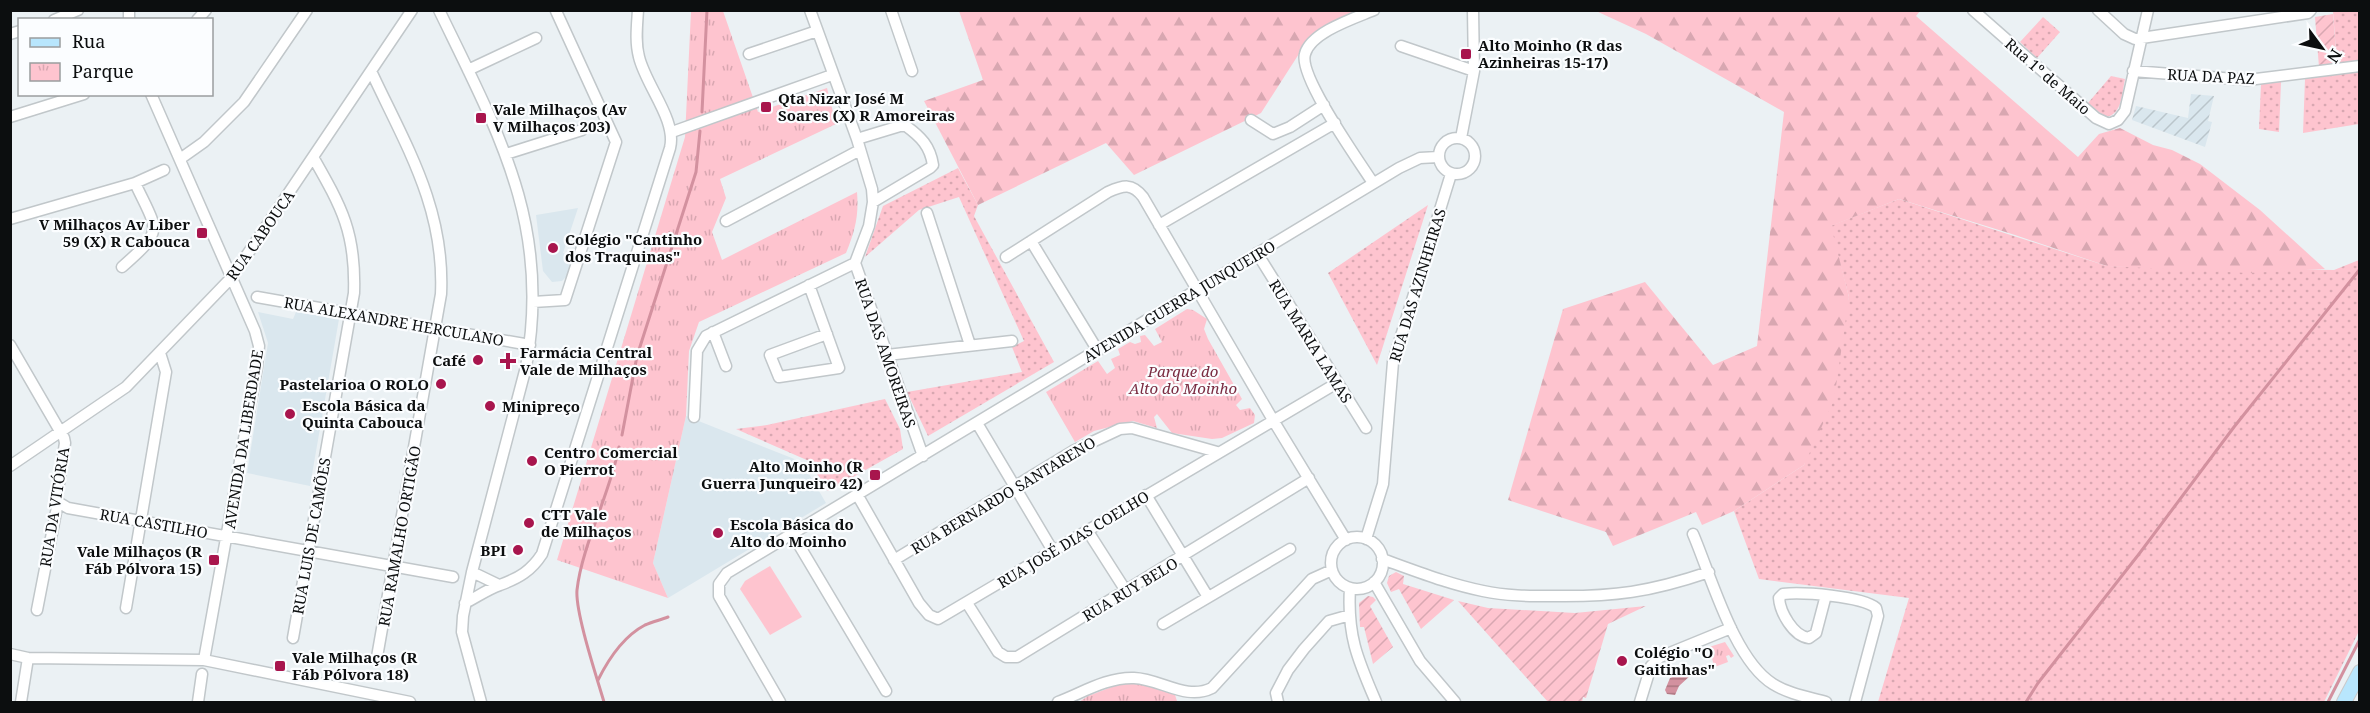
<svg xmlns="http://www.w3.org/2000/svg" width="2370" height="713" font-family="'Noto Serif',serif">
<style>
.built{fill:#dae7ee}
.industrial{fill:url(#industrial-furrows)}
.grass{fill:url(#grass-dots)}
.forest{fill:url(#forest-firs)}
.park{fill:url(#park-tufts)}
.garden{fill:url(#garden-furrows)}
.pitch{fill:#fec4cf}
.water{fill:url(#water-rules)}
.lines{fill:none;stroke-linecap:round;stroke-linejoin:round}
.stream{stroke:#d3919f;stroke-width:3}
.minor-casing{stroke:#c1c7ca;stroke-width:13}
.major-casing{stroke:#cacaca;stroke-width:16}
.minor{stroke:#fff;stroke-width:10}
.major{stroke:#b8e6fd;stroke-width:14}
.poi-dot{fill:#a8154d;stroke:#fbfdff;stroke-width:2}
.labels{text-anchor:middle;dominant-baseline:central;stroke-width:4.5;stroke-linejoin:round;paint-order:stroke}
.poi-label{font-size:15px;font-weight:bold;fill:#0c0e0f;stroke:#fbfdff;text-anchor:start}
.street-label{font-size:15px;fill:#0c0e0f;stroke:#fbfdff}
.park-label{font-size:15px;font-style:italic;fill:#7b2c42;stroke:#fbfdff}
</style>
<defs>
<pattern id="industrial-furrows" width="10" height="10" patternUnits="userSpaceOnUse" patternTransform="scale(1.5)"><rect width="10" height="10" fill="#dae7ee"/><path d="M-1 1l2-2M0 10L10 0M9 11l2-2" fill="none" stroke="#bac5cb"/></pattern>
<pattern id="grass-dots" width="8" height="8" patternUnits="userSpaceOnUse" patternTransform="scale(1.5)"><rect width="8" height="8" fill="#fec4cf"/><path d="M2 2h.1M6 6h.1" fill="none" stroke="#d8a7b1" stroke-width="1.8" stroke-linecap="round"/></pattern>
<pattern id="forest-firs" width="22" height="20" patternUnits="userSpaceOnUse" patternTransform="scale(1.5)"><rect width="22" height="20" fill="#fec4cf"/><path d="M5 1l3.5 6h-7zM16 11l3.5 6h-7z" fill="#d8a7b1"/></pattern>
<pattern id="park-tufts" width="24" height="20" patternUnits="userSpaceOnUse" patternTransform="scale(1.5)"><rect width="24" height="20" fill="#fec4cf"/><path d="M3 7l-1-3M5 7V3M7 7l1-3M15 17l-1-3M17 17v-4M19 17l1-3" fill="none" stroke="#d8a7b1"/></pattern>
<pattern id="garden-furrows" width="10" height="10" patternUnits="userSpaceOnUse" patternTransform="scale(1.5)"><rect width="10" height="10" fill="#fec4cf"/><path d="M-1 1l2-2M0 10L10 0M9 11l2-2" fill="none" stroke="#d8a7b1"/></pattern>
<pattern id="water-rules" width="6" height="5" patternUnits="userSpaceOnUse" patternTransform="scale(1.5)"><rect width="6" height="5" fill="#d3919f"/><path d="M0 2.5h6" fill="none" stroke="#aa7580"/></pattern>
</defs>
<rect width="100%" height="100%" fill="#ebf1f4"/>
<!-- built -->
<path class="built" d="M578,208l-15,45 10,4 -5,18 -6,6 -10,1 -9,-11 -7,-56z
M258,312l35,7 3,-7 43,7 -29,167 -63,-13 21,-130z
M686,416l116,46 24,41 -158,95 -15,-35z"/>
<!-- industrial -->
<path class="industrial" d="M2191,94l23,2 -6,25 4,1 -7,25 -73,-27 4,-14 52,12z"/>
<!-- grass -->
<path class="grass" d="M2333,11h26v51l-22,3z
M2043,17l17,15 -23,26 -17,-16z
M2359,71v53l-56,9 2,-54z
M2111,76l14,3c-3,14 -3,37 -20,38l-17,-14z
M2281,82l-2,50 -20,-3 2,-45z
M958,168l20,37 -4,11 80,146 -126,74 -21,-44 115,-20 -10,-25 12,-6 -65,-144 -40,13 -54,47 18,-51z
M1899,199l208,67 227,4 25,-10v371l-35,71h-446l31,-104 -150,-19 -25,-68 70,-46 45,-168 -19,-71z
M1428,205l-51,160 -49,-92z
M885,399l15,30 3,20 -75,42 -19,-30 -73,-32 31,-4z"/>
<!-- forest -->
<path class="forest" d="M959,11h417l-72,35 -43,67 -127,62 -28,-32 -128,62 -54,-104 59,-21z
M1596,11h324l-4,5 162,141 21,-23 21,-6 33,17 19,5 28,14 60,46 65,59 -77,4 -141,-7 -92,-31 -116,-36 -68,27 18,71 -15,103 -30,65 -70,46 -32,14 -6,-13 -83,34 -7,-14 -98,-32 55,-191 82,-27 68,83 44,-19 27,-234 -138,-78z"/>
<!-- park -->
<path class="park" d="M691,11h32l35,101 69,-24 9,36 -116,55 6,19 -14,34 10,28 135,-68c2,24 -2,39 -11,61l-147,69 -10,29 -3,65 -33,147 15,35 -111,-38 128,-423z
M1187,309l6,1 14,9 -3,10 4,10 34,60 -6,6 4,5 10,-2 5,7 -1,8 -32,15 -10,1 -40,-6 -15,-19 -3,3 3,11 -24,-7 -39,10 -19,11 -29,-50 52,-31 9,13 8,-6 -4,-9 9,-4 -2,-6 12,-7 5,2 6,-2 -1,-6 5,-1 9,11 8,-4 -7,-13z
M1725,642l9,14 -3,2 -2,-3 -3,1 2,6 -16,6 1,-6 -4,-15z
M1125,682l15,1 35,12 2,6 -6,1h-92l9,-6z"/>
<!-- garden -->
<path class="garden" d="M2333,14l4,51 -18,2 -4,-50z
M1396,572l8,4 -1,8 51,16 -33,29 -22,-40 -8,3 -4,-9 2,-7z
M1368,596l5,1 3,3 -6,6 23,41 -20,17 -9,-37h-4l-1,-24z
M1458,601l30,7 87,5 71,-7 -38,18 -22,74 -3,-1 -1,5h-34z"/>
<!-- pitch -->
<path class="pitch" d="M770,566l32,51 -32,18 -30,-46 5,-8z"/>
<!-- water -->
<path class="water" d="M1686,670l4,1 1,4 -12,11 -4,9 -8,-1 -2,-4 5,-12z"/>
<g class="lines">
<!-- stream -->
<path class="stream" d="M702,112l5,-102
M622,435l15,-79 59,-184 4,-41
M598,680c10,-20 26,-44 47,-55 7,-3 15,-5 23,-8
M604,702c-7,-24 -29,-90 -27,-112 5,-45 33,-96 42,-143
M2026,702l12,-19 101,-129 95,-127 126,-158
M2328,702l32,-63"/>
<defs>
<path id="minor" d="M439,10c59,122 113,216 87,357l-54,205 -9,44 -1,16 19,70
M810,10l47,129 15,50 1,13 -4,24 -14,37 68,193
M891,10l21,61
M1973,10l123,108 13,6 9,-4 7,-9 23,-101
M2098,10l26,24 11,5 173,-26 3,-3
M54,20l24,-10
M129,20v-10
M197,20l9,-10
M10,34l10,-3
M1401,46l73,25
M749,54l68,-23
M468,70l68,-32
M371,71c35,75 74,137 70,223l-64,363
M2133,71l115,9 112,-14
M151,94l104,237 4,15 -2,21 -53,293
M10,117l74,-23
M1251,120l22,14 17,-7 34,-22
M672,132l160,-57
M1439 156a18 18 0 1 1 36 0a18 18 0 1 1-36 0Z
M1461,138l13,-67 -1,-61
M857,139l43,-13h6c15,11 24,20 27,39l-3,3 -57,34
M506,154l76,-24
M180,159l24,-17 40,-40 63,-92
M1373,183c-14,-22 -75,-107 -68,-129 6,-22 50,-36 69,-44
M927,213l43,132
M10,219l125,-36 29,-13
M726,221l134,-71
M1159,225l176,-102
M1031,241l67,110
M1257,253l109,175
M1006,257l102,-65c16,-7 24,-9 35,5l130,223 73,120
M122,267c43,-38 36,-35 13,-84
M809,285l30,83 -60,9 -9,-22 57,-21
M257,297l273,48
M533,302l32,-2 51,-158 -60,-131
M713,332l13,34
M10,345l54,93 1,5 -8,54 1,5 -21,108
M887,355l125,-14
M694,417l3,-66 9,-15 149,-73
M977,423l76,128
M10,466l116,-79 106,-110 180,-267
M1146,495l62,102
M858,496l61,107 10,12 9,4 399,-236
M58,502l10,6 385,69
M1087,530l39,61
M1693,534c18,42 41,126 80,150 16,10 35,13 53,18
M793,535l93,156
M1331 563a26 26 0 1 1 52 0a26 26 0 1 1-52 0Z
M1366,539l17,-55 10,-122 58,-188
M1382,559c34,12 66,25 101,32 23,5 46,5 69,5 62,1 98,-4 157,-24
M894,560l179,-109 47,-22 12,-1 85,24
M472,572l27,13
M1374,582l46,79 35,41
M1350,588c-3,48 8,72 26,114
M1826,595l-10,38 -7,5c-16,-2 -29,-26 -30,-40l4,-4c19,-2 79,2 93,14l2,8 -23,86
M465,603c12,-6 23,-14 35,-18 19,-7 31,-14 42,-31l128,-406c7,-28 -24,-62 -31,-91 -4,-15 -2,-31 -1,-47
M967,603l31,49 8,5h11l292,-179
M126,608l40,-236 -6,-19
M1163,624l127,-75
M293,638l61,-345c2,-60 -12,-85 -41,-136
M10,654l18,4 176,2 206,42
M21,702l7,-44
M198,702l4,-28
M780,702l-61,-106v-12l8,-11 672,-405 21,-10 18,-1
M1058,702c24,-9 49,-25 76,-24 27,1 52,23 78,10l100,-109 20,-9
M1278,702l-2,-9 12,-23 16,-21 25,-28 21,-6
M1640,702l11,-36 9,-9 71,-29"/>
<path id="major" d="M2344,702l16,-30"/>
</defs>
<!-- minor casing -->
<use href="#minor" class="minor-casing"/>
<!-- major casing -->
<use href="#major" class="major-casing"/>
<!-- minor -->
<use href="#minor" class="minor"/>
<!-- major -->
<use href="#major" class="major"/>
</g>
<!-- markers -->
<g class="poi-dot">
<rect x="1460" y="48" width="12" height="12" rx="3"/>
<rect x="760" y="101" width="12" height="12" rx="3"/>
<rect x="475" y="112" width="12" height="12" rx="3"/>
<rect x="196" y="227" width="12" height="12" rx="3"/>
<circle cx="553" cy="248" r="6"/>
<circle cx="478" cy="360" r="6"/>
<path d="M505 352h6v6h6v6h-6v6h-6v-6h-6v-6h6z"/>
<circle cx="441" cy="384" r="6"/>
<circle cx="490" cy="406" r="6"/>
<circle cx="290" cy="414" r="6"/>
<circle cx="532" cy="461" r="6"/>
<rect x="869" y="469" width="12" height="12" rx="3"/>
<circle cx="529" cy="523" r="6"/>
<circle cx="718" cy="533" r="6"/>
<circle cx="518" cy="550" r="6"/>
<rect x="208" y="554" width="12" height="12" rx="3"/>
<circle cx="1622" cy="661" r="6"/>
<rect x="274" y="660" width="12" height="12" rx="3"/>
</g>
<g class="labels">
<!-- poi labels -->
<g class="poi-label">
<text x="1478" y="45">Alto Moinho (R das<tspan x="1478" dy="17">Azinheiras 15-17)</tspan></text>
<text x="778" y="98">Qta Nizar José M<tspan x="778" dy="17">Soares (X) R Amoreiras</tspan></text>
<text x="493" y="109">Vale Milhaços (Av<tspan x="493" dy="17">V Milhaços 203)</tspan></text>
<text x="190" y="224" text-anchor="end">V Milhaços Av Liber<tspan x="190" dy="17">59 (X) R Cabouca</tspan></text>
<text x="565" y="239">Colégio "Cantinho<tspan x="565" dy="17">dos Traquinas"</tspan></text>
<text x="520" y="352">Farmácia Central<tspan x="520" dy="17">Vale de Milhaços</tspan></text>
<text x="466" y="360" text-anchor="end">Café</text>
<text x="429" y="384" text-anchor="end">Pastelarioa O ROLO</text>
<text x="302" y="405">Escola Básica da<tspan x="302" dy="17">Quinta Cabouca</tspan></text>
<text x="502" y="406">Minipreço</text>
<text x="544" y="452">Centro Comercial<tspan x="544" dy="17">O Pierrot</tspan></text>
<text x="863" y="466" text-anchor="end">Alto Moinho (R<tspan x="863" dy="17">Guerra Junqueiro 42)</tspan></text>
<text x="541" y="514">CTT Vale<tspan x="541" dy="17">de Milhaços</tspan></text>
<text x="730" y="524">Escola Básica do<tspan x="730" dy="17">Alto do Moinho</tspan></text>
<text x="506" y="550" text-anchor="end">BPI</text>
<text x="202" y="551" text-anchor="end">Vale Milhaços (R<tspan x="202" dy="17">Fáb Pólvora 15)</tspan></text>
<text x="1634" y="652">Colégio "O<tspan x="1634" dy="17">Gaitinhas"</tspan></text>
<text x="292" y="657">Vale Milhaços (R<tspan x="292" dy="17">Fáb Pólvora 18)</tspan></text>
</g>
<!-- street labels -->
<g class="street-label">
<text transform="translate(2048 76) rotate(41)">Rua 1º de Maio</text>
<text transform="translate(2211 76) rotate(3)">RUA DA PAZ</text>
<text transform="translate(260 235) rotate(-55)">RUA CABOUCA</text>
<text transform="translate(1417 285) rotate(-73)">RUA DAS AZINHEIRAS</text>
<text transform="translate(1179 301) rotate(-31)">AVENIDA GUERRA JUNQUEIRO</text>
<text transform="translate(394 321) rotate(10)">RUA ALEXANDRE HERCULANO</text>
<text transform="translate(1311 341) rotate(58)">RUA MARIA LAMAS</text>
<text transform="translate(886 353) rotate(71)">RUA DAS AMOREIRAS</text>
<text transform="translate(243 439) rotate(-81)">AVENIDA DA LIBERDADE</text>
<text transform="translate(1003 495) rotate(-31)">RUA BERNARDO SANTARENO</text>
<text transform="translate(54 507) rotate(-81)">RUA DA VITÓRIA</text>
<text transform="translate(154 523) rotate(10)">RUA CASTILHO</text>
<text transform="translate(311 536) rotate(-80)">RUA LUIS DE CAMÕES</text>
<text transform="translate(399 536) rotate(-80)">RUA RAMALHO ORTIGÃO</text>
<text transform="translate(1073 539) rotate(-31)">RUA JOSÉ DIAS COELHO</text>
<text transform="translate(1130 589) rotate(-31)">RUA RUY BELO</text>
</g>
<!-- park labels -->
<g class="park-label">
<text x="1183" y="371">Parque do<tspan x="1183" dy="17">Alto do Moinho</tspan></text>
</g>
</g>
<!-- border -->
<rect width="2370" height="713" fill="none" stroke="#0c0e0f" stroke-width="24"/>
<!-- legend -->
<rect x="18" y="18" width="195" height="78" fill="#fbfdff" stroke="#9b9d9f" stroke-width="1.5"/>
<rect x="30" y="38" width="30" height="9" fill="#b8e6fd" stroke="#9b9d9f" stroke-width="1.5"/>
<text x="72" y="48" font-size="18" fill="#0c0e0f">Rua</text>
<rect x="30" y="63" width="30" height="18" fill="url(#park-tufts)" stroke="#9b9d9f" stroke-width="1.5"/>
<text x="72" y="78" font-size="18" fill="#0c0e0f">Parque</text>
<!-- north arrow -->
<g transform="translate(2322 48) rotate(123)" stroke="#fbfdff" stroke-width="4.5" paint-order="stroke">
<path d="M0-4.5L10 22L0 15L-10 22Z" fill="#0c0e0f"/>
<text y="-9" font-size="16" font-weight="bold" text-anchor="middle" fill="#0c0e0f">N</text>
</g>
</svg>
